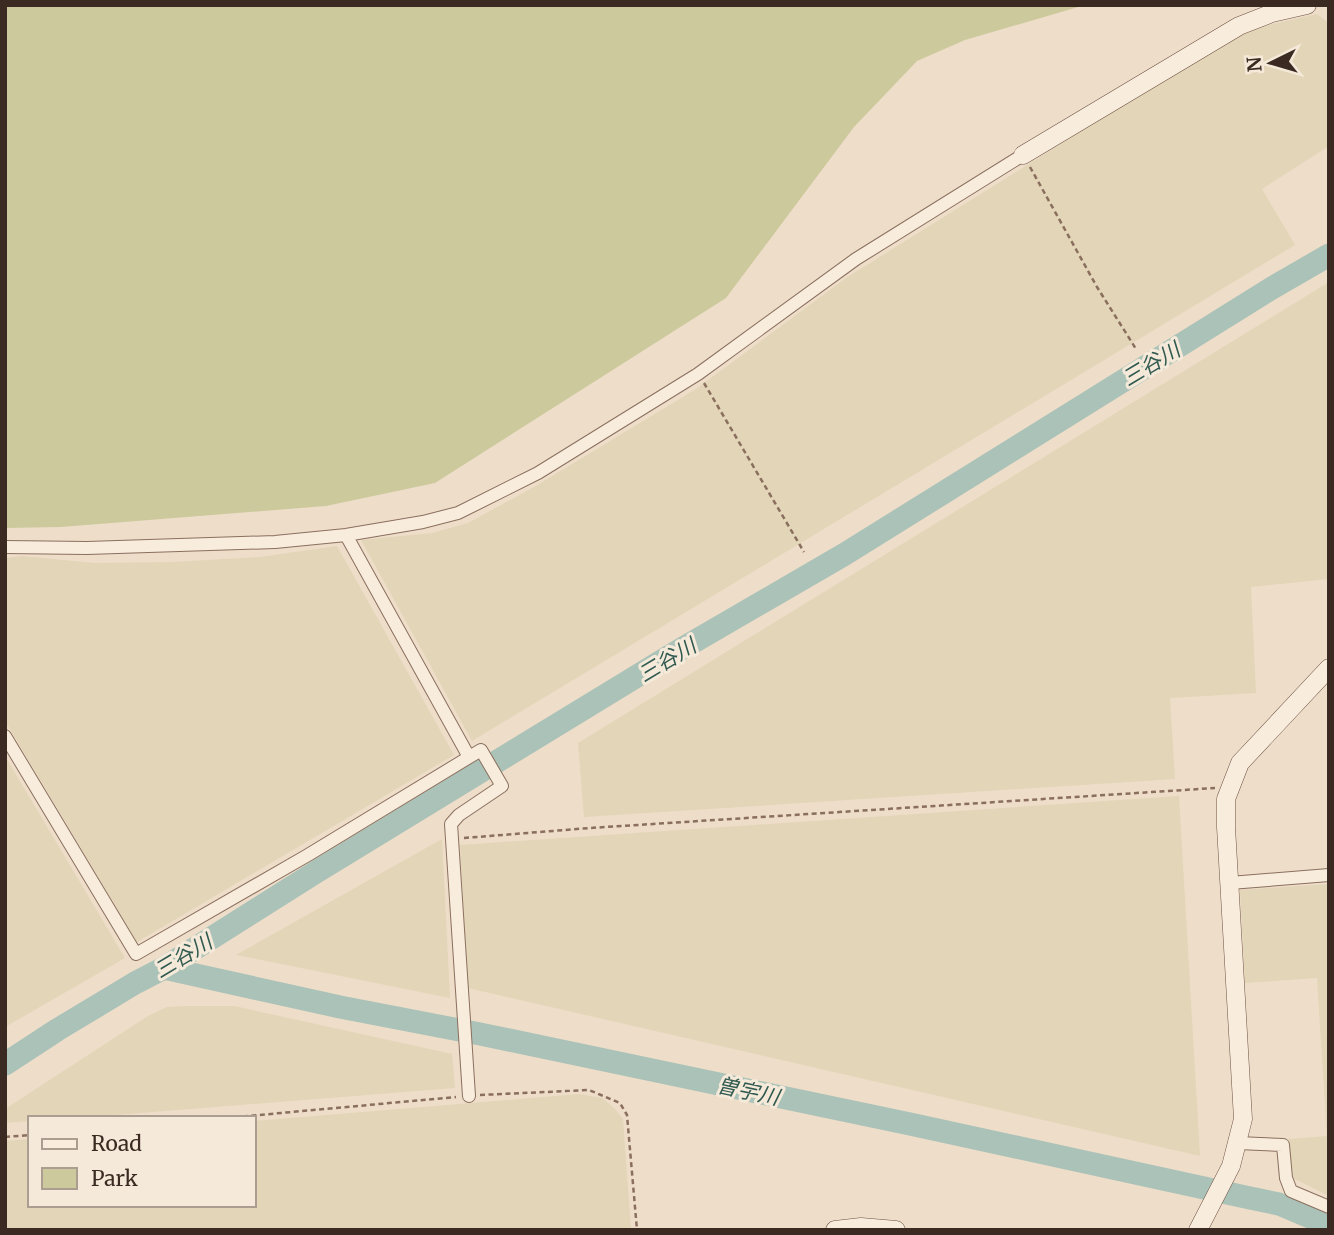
<svg xmlns="http://www.w3.org/2000/svg" width="1334" height="1235" font-family="Merriweather,'Noto Sans JP',serif">
<style>
.farmland{fill:#e3d5b7}
.green{fill:#ccca9d}
.lines{fill:none;stroke-linecap:round;stroke-linejoin:round}
.river{stroke:#aac2b7;stroke-width:23}
.street-casing{stroke:#8a6f5e;stroke-width:14}
.secondary-casing{stroke:#6c5041;stroke-width:19}
.path{stroke:#8a6f5e;stroke-width:2.5;stroke-dasharray:5 3.5;stroke-linecap:butt}
.street{stroke:#f8ecdd;stroke-width:12}
.secondary{stroke:#f8ecdd;stroke-width:18}
.labels{text-anchor:middle;dominant-baseline:central;stroke-width:6;stroke-linejoin:round;paint-order:stroke}
.water-label{font-size:21px;font-style:italic;fill:#315a51;stroke:#f5e9d9}
</style>
<rect width="100%" height="100%" fill="#eeddc9"/>
<!-- farmland -->
<path class="farmland" d="M1317,14l12,9v123l-67,43 33,56 -823,496 -111,-201 71,-7 36,-10 66,-36 162,-98 150,-111 396,-247z
M1329,282v297l-78,8 5,106 -86,5 5,81 -591,38 -6,-74z
M337,546l117,209 -317,187 -132,-221v-163l17,-2 72,7 78,-1 88,-5z
M5,756l120,202 -120,69z
M1179,796l21,360 -732,-168 -8,-143z
M442,839l8,159 -214,-43z
M1329,884v312l-36,-18 -5,-39 39,-3 -10,-158 -72,5 -5,-93z
M186,1006h48l218,48 3,34 -378,30h-47v3l-25,2v-14l143,-93 19,-9z
M579,1094l23,4 12,10 9,11 8,111h-626v-89l25,-2v66h224v-84z"/>
<!-- green -->
<path class="green" d="M5,5h1080l-120,35 -48,21 -63,66 -128,171 -291,185 -109,23 -265,21 -56,1z"/>
<g class="lines">
<!-- river -->
<path class="river" d="M164,968l176,39 140,27 430,90 340,74 29,6 50,21
M5,1064l52,-34 78,-47 29,-15 152,-96 362,-221 167,-97 427,-266 57,-33"/>
<defs>
<path id="street" d="M346,535l123,222
M5,547l82,1 188,-6 71,-7 77,-13 35,-9 80,-40 160,-99 158,-115 167,-104
M5,736l131,218 172,-99 173,-105 21,36 -43,29 -8,9 18,272
M1230,883l99,-8
M1238,1143l45,2 3,33 5,13 38,16"/>
<path id="secondary" d="M1023,155l216,-129 33,-13 35,-8
M835,1230l26,-3 35,3
M1198,1230l33,-64 12,-47 -17,-292v-28l14,-36 89,-95"/>
</defs>
<!-- street casing -->
<use href="#street" class="street-casing"/>
<!-- secondary casing -->
<use href="#secondary" class="secondary-casing"/>
<!-- path -->
<path class="path" d="M1030,167l67,120 39,62
M704,383l100,169
M464,838l126,-10 625,-40
M480,1095l109,-5 31,13 7,12 10,115
M226,1118l230,-21
M5,1137l25,-2"/>
<!-- street -->
<use href="#street" class="street"/>
<!-- secondary -->
<use href="#secondary" class="secondary"/>
</g>
<g class="labels">
<!-- water labels -->
<g class="water-label">
<text transform="translate(1151 364) rotate(-31)">三谷川</text>
<text transform="translate(667 660) rotate(-31)">三谷川</text>
<text transform="translate(183 956) rotate(-31)">三谷川</text>
<text transform="translate(748 1091) rotate(12)">曽宇川</text>
</g>
</g>
<!-- border -->
<rect width="1334" height="1235" fill="none" stroke="#3b2a21" stroke-width="14"/>
<!-- legend -->
<rect x="28" y="1116" width="228" height="91" fill="#f5e9d9" stroke="#ab9d8f" stroke-width="2"/>
<rect x="42" y="1139" width="35" height="10" fill="#f8ecdd" stroke="#ab9d8f" stroke-width="2"/>
<text x="91" y="1151" font-size="21" fill="#3b2a21">Road</text>
<rect x="42" y="1168" width="35" height="21" fill="#ccca9d" stroke="#ab9d8f" stroke-width="2"/>
<text x="91" y="1186" font-size="21" fill="#3b2a21">Park</text>
<!-- north arrow -->
<g transform="translate(1271 63) rotate(265)" stroke="#f5e9d9" stroke-width="5" paint-order="stroke">
<path d="M0-5L12 26L0 18L-12 26Z" fill="#3b2a21"/>
<text y="-10" font-size="19" font-weight="bold" text-anchor="middle" fill="#3b2a21">N</text>
</g>
</svg>
